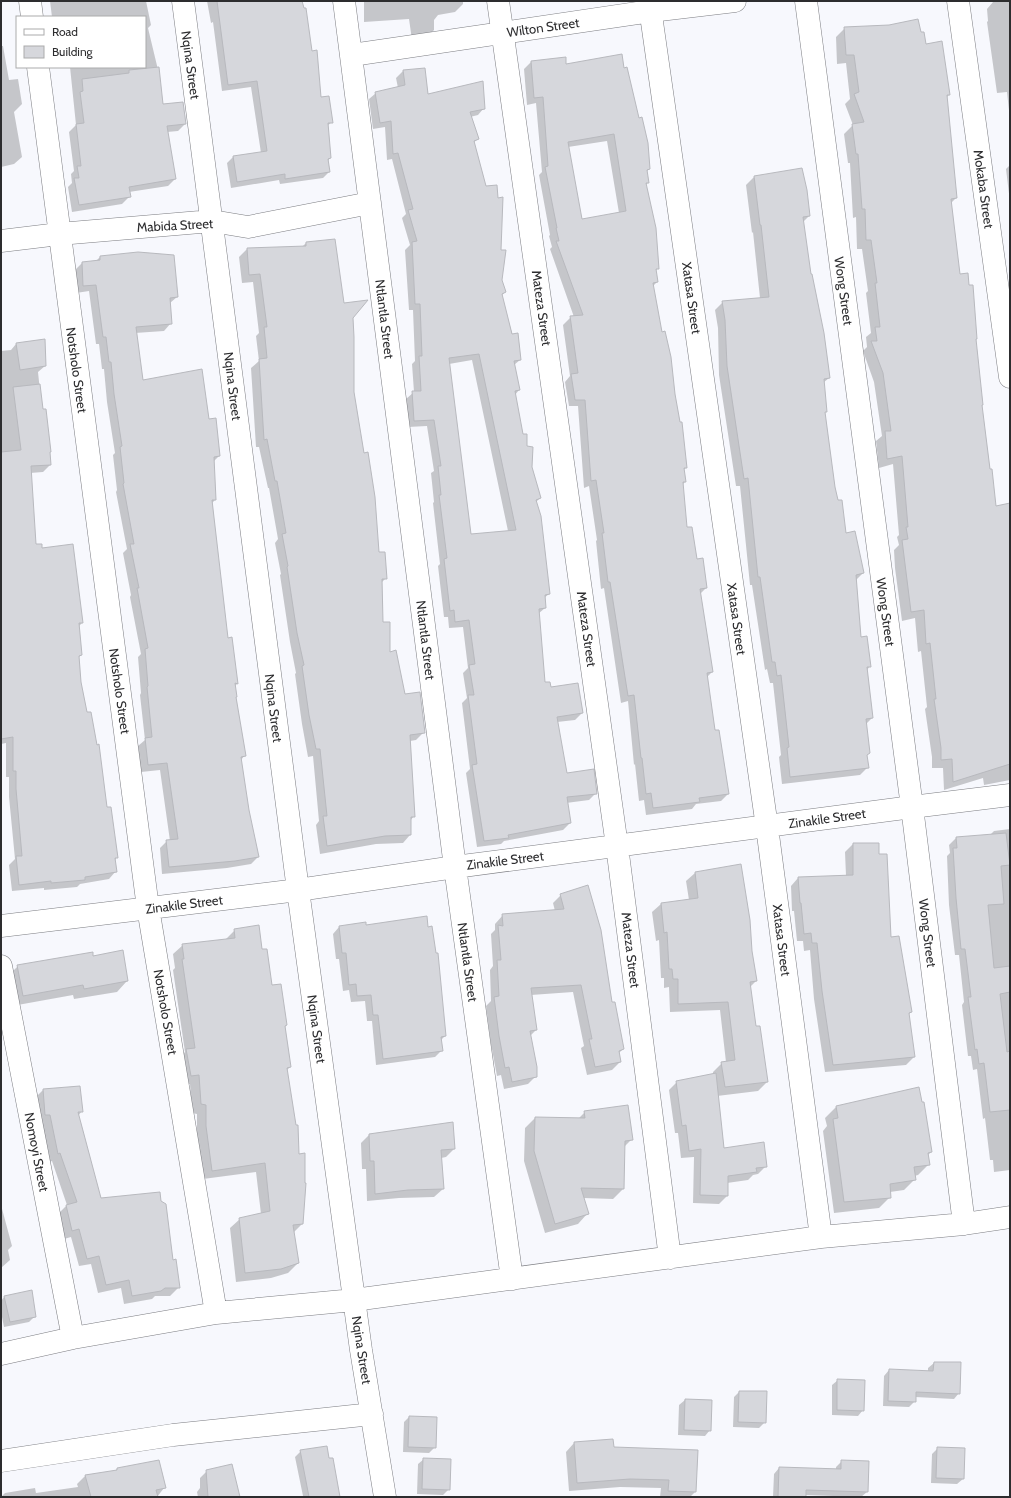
<svg xmlns="http://www.w3.org/2000/svg" width="1011" height="1498" font-family="Cabin,sans-serif">
<style>
.shadow{fill:#0003;fill-rule:evenodd}
.building{fill:#d6d7dc;stroke:#b8b9be;fill-rule:evenodd}
.lines{fill:none;stroke-linecap:round;stroke-linejoin:round}
.minor-casing{stroke:#7c7d82;stroke-width:23}
.minor{stroke:#fff;stroke-width:22}
.labels{text-anchor:middle;dominant-baseline:central;stroke-width:3;stroke-linejoin:round;paint-order:stroke}
.street-label{font-size:13px;fill:#2d2d2f;stroke:#fff}
</style>
<rect width="100%" height="100%" fill="#f7f8fd"/>
<!-- shadow -->
<path class="shadow" d="M50,1h96l5,24 -3,3 11,46 3,31 23,19 -7,7 -11,1 8,47 -7,7 -39,6 1,4 -8,8 -50,8 -4,-25 4,-4 -1,-9 3,-3 -5,-39 7,-7 -6,-58h75v-50h-93z
M207,1h94l19,97 12,24 -5,4 3,32 -2,3 1,11 -6,6 -43,6 -1,-4 -48,8 -4,-25 6,-6 28,-4 -10,-66 -29,4 -9,-69 -2,1z
M364,1h99v3l-8,8 -17,3 -4,5v10l-8,8 -14,2 -3,-21 -45,3z
M1010,1v119l-3,-28 -10,1 -10,-71 1,-1 -1,-12 6,-7z
M845,28l75,5 29,62 -3,3 10,100 -5,5 8,72 16,65 6,66 14,101 15,-1v274l-26,5 -1,-7 -39,12 -1,-22h-11v-11l-7,-48 2,-2 -6,-56 -3,1 -3,-34 -13,3 -7,-53 -1,-18 5,-5 -2,-8 2,-2 -6,-71 -14,4 -3,-27 6,-5 -8,-54 -11,-31 4,-4 -1,-10 5,-4 -5,-40 2,-2 -6,-42h-5l-1,-32 -3,1 -3,-55h-2l-4,-29 9,-9 -8,-21 5,-5 -4,-36 -9,1 -1,-27z
M1,46h2l6,34 9,-1 4,25 -8,8 8,45 -8,7 -13,3z
M531,62l35,4 57,3 26,100 -3,3 2,11 -3,2 13,83 -3,3 2,11 -5,5 22,107 12,74 -3,2 2,12 -3,3 4,44 20,59 -6,6 12,78 -5,5 7,54 14,63 -7,7 -25,3 -4,5 -46,6 -2,-15 -5,1 -4,-37 -1,1 -6,-64 -7,2 -17,-115 -3,1 -5,-48 1,-1 -8,-54 -5,2 -6,-82h-9l-4,-24 5,-6 -7,-51 8,-8h3l-24,-68 2,-2 -3,-11 1,-1 -11,-60 3,-3 -6,-69 -9,2 -3,-36zM607,141l12,72 -38,7 -13,-73z
M424,69l4,26 56,13 -6,7 -8,2 8,22 -5,4 26,107 2,30 4,12 -4,4 19,64 -6,5 5,25 -4,5 7,40 18,63 -4,4 13,92 -5,4 1,10 -7,6 6,69 38,30 -7,7 -18,2 9,52 30,19 -7,7 -23,3 4,20 -7,7 -59,11 -3,3 -24,3 -11,-74 4,-4 -8,-66 5,-5 -4,-25 5,-5 -5,-41 -14,1 -1,-11h-4l-6,-51 2,-2 -7,-61 1,-1 -3,-29 3,-2 -7,-45 -19,1 -2,-28 8,-7 -2,-28 3,-3 -2,-51h-4l-4,-60 5,-5 -8,-27 4,-4 -14,-55 -5,1 -2,-33 -12,2 -4,-30 7,-6 22,-5 -2,-10 7,-7zM472,360l36,171 -38,4 -21,-171z
M1010,165v37l-4,-33z
M754,177l55,39 -6,6 7,53 19,103 -6,5 3,29 -2,1 10,74 12,47 17,39 -7,7 4,58 10,28 -3,4 5,48 -6,6v31l2,12 -8,8 -78,9 -3,-27 2,-2 -8,-72h-3l-3,-14 -2,1 -13,-85h-2l-10,-99h-4l-17,-111 -1,-47 -3,-18 8,-8 37,-4 -7,-66 -1,1 -6,-48z
M306,243l45,75 2,74 25,161 8,25 -5,5 1,40 7,30 15,43 20,36 -8,8 -6,1 4,75 -4,5v14l-7,8 -27,1 -56,10 -4,-29 3,-4 -6,-65 -5,1 -6,-33 -7,-50 1,-1 -6,-31 -10,-67 1,-1 -6,-31 3,-4 -9,-51h-1l-9,-41h-3l-5,-79 8,-7 -3,-25 3,-3 -6,-51 -11,1 -3,-26 8,-8 55,-2z
M138,253l39,44 -7,6 1,20 -7,8 -29,2 7,48 66,39 11,36 -6,6 2,38 -3,3 15,136 4,-1 6,46 -3,3 11,68 -4,5 7,50 10,47 -7,7 -24,4 -65,6 -2,-26 7,-7h3l-10,-71 -19,2 -3,-26 7,-6 -5,-45 1,-2 -3,-36 3,-3 -11,-57 1,-2 -8,-42 4,-4 -11,-57 1,-2 -4,-35 2,-2 -8,-51 -3,-33h-2l-3,-25h-3l-7,-53 -13,2 -1,-23 7,-7 13,-1 5,-5z
M16,344l29,22 -7,6 4,38h3l5,42v13l-7,7 -13,1 5,72 6,4 41,74 -3,3 2,29 -2,2 1,25 26,126 11,49 -2,3 1,11 -7,8 -29,5 -3,3 -33,3v-2l-32,3 -3,-26 6,-6 -6,-62v-20h-3v-34l-5,1v-393l10,-1z
M1010,829v341l-16,2 -1,-12h-3l-5,-42 -2,1 -6,-50 -4,1 -2,-14h-3l-6,-51 2,-3 -5,-47h-4l-6,-50 -2,-49 3,-3 -1,-8 7,-7 34,-3 4,-4z
M853,844l25,11 12,83 21,74 -3,3 6,42 -8,8 -81,7 -11,-73 -4,-49 -6,1 -1,-10h-6l-3,-30h-2l-1,-25 7,-8 48,-2 -1,-24z
M695,873l56,78 5,30 -6,6 5,40 12,55 -9,9 -41,5 7,53 42,17 -8,8 -5,1 -5,5 -21,3v13l-8,8 -26,-1 1,-46 -13,1 -3,-25h-3l-6,-43 8,-8 36,-8v-2l9,-9 4,-1 -6,-52 -50,2 -1,-25 -5,1v-10h-3l-2,-38 -3,1 -4,-29 9,-8 28,-4 -3,-19z
M561,895l50,109 12,45 -4,4 1,9 -8,8 -25,5 -6,-27 3,-2 -11,-54 -42,3 5,35 -6,6 6,40 -8,8 -24,5 -3,-14 -4,1 -6,-32 -5,-38 5,-5 -1,-31 3,-4 -2,-32 4,-4v-6l8,-9 52,-4 -2,-8z
M365,923v3l62,2 18,108 -4,4 1,10 -7,7 -59,8 -4,-44h-5l-2,-20 -14,1 -2,-12 -6,1 -4,-32h-3l-3,-25 6,-7z
M235,930l26,20 11,36 14,39 -1,2 5,40 -4,4 16,153 -9,9 5,30 -10,10 -17,5 -35,4 -6,-54 10,-9 21,-5 -5,-42 -53,7 -6,-43v-22l-5,-1 -2,-29 -9,1 -4,-25 8,-8 -12,-82 2,-2 -2,-14 10,-9 42,-5z
M92,957l35,24 -10,11 -43,7 -1,-4 -61,11 -5,-29 11,-11z
M918,1089l13,63 -3,3 1,9 -11,11 -4,1 1,3 -11,11 -14,2v5l-11,11 -45,5 -11,-82 4,-5 -2,-8 11,-11z
M43,1090l39,21 -4,5 22,83 72,63 7,25 -9,9h-15l-3,3 -28,5 -3,-16 -23,5 -7,-29 -12,2 -8,-29 -7,2 -6,-25 9,-9 -15,-44 -3,1 -14,-64z
M585,1112l47,27 -8,8 -1,42 -10,10 -30,-1 4,16 -9,10 -33,9 -21,-72 1,-33 10,-10 43,1z
M452,1123l2,26 -8,8 -5,1 2,31 -9,8 -35,1 -32,3 -1,-32h-4l-1,-26 8,-8z
M1,1205l11,41 -4,4 2,10 -9,8z
M4,1297l31,19 -6,6 -25,5 -3,-15v-11z
M934,1363l25,30 -5,6 -39,-2v4l-6,6 -26,-1 1,-30 5,-6 39,2v-4z
M838,1380l25,30 -5,6 -26,-1v-30z
M739,1392l26,30 -6,6 -26,-1 1,-30z
M685,1400l26,1 -1,29 -5,6 -27,-1 1,-30z
M409,1417l26,30 -6,6 -26,-1 1,-30z
M574,1443l39,5 82,44 -5,5h-30l1,-9 -41,-1 -51,4 -3,-39z
M938,1448l25,31 -6,5 -26,-1 1,-29z
M301,1451l38,46h-41l5,-1 -8,-39z
M424,1459l25,30 -6,6 -26,-1 1,-30z
M842,1461l25,31 -6,5 -56,-2v2h-32l1,-23 5,-6 57,2v-3z
M117,1469l47,19 -7,9h-156l4,-4 30,-5 1,5 42,-6 -1,-3 9,-9 29,-4z
M207,1471l30,26h-39l-1,-5 3,-4v-10z"/>
<!-- building -->
<path class="building" d="M217,1h85l2,7h2l6,43 5,-1 4,47 8,-1 4,27h-5l3,35 -3,1 2,13 -45,7v-5l-48,8 -4,-26 34,-5 -10,-70 -29,4z
M918,19l3,13h3l2,12 16,-3 8,54h-3l10,103 -6,1 9,75 8,-1 1,12h4l4,54h-1l7,66h-1l8,64h2l4,37 14,-3v261l-57,18 -1,-23 -11,1v-12l-7,-49h2l-6,-56 -4,1 -2,-34 -13,2 -9,-72 6,-1 -2,-12h2l-6,-71 -15,3 -2,-28h6l-8,-58 -12,-32h6l-2,-14h5l-5,-44h2l-6,-43h-5l-1,-31h-3l-4,-55h-2l-4,-30 12,-2 -10,-28 5,-2 -5,-37h-8l-2,-28 45,-2z
M622,54l2,14 3,-1 12,51 3,-1 6,26 2,26 -3,1 2,13h-3l10,45 3,41h-3l2,13 -5,1 9,49 3,-1 6,26 4,37 5,28h2l5,46h-3l2,14h-3l4,45h5l5,32 6,-1 4,30 -7,1 13,83 -6,1 8,57h4l10,64 -30,4 1,4 -47,6 -2,-15 -5,1 -4,-36h-1l-7,-63 -6,1 -18,-114h-2l-6,-49h2l-8,-53 -5,1 -6,-81h-10l-4,-26 7,-1 -8,-57 13,-1 -27,-74h3l-3,-13h1l-12,-61 3,-1 -5,-69 -9,1 -3,-37 35,-4v7zM614,134l12,77 -44,8 -14,-77z
M159,67l4,37 20,-2 3,22 -19,2 9,53 -47,8 2,10 -52,8 -5,-27h5l-2,-12h4l-5,-42 8,-1 -4,-31 3,-1 -1,-12 47,-6v-3z
M425,68l3,26 55,-13 2,28 -15,3 9,27 -5,2 12,45 11,-1 1,13 5,-1 -2,53h5l-4,30 4,12 -4,2 10,40 6,-1 3,27 -7,1 6,29 -5,1 8,43h4v12l6,1 -1,20 9,31 -5,2 5,16 9,78 -5,1 1,13 -7,1 6,73h5l1,5 27,-4 5,30 -26,4 10,56 27,-4 3,25 -30,3 4,26 -63,12 1,3 -25,3 -12,-76 5,-1 -9,-69h6l-5,-30 6,-1 -6,-44 -14,2 -1,-12 -4,1 -6,-52 3,-1 -8,-63h2l-3,-29h3l-7,-46 -20,1 -2,-30h9l-2,-35h3l-2,-52h-5l-3,-62 5,-1 -9,-31 5,-1 -15,-56 -5,1 -2,-33 -11,2 -5,-31 30,-7 -2,-15zM479,354l37,176 -45,4 -22,-176z
M802,168l5,22 3,26 -7,1 8,57h1l12,59 6,45 -6,1 3,33h-2l10,75 3,13h4l4,33 9,-2 9,42 -8,2 5,62 6,-1 4,31h-4l6,51 -7,1 4,34 -3,2 2,13 -79,9 -3,-29 2,-1 -8,-72 -4,1 -2,-14h-3l-12,-85h-2l-10,-99 -4,1 -17,-113 -2,-46 -3,-19 47,-4 -8,-72h-1l-6,-49z
M335,239l9,64 24,-3 -15,18 1,19v55l10,61 4,-1 7,45 4,55h6l2,27h-5l1,43h7v30l6,-2 9,44 15,-2 5,41 -15,2 5,82h-4v18l-26,1 -58,10 -4,-30h4l-7,-67h-4l-7,-34 -7,-49 2,-1 -7,-32 -10,-66 1,-1 -6,-32 4,-1 -9,-52h-2l-8,-42 -3,1 -5,-81 8,-1 -3,-31h3l-7,-53 -11,1 -2,-27 59,-2v-4z
M138,252l36,3 4,42 -8,1 2,26 -36,3 7,53 59,-11 7,50 7,-1 4,38 -6,1 2,43h-4l16,138 4,-1 6,47 -3,-1 2,14h-1l10,59 -5,1 8,53 10,47 -24,4 -66,6 -3,-27 12,-1 -11,-76 -19,2 -3,-27 7,-1 -5,-50 1,-1 -3,-37 3,-1 -11,-60h2l-9,-44h4l-11,-60 1,-1 -4,-36 2,-1 -8,-52 -3,-32h-2l-3,-25h-3l-7,-52 -13,1 -1,-24 18,-2v-4z
M45,339l1,27 -26,4 -4,-27z
M40,384l3,25h3l5,43h-1l1,13 -20,1 5,78h6v4l31,-4 10,79h-4l3,32 -3,1 2,26 6,30h4l6,33 2,-1 8,63h4l7,51h-3l2,14 -32,5v3l-34,3v-2l-32,4 -3,-29h6l-6,-67v-18h-3v-34l-12,2v-287l20,-2 -8,-63z
M1006,833l4,32 -9,1 3,38 -16,1 6,63 16,-2v26l-10,2 7,58 3,-1v59l-20,2 -6,-49 -5,1 -2,-15 -2,1 -7,-53h3l-6,-48h-4l-5,-51 -3,-50h4l-1,-11z
M853,843h26v11h8l4,83 8,-1 13,76 -3,1 6,44 -82,8 -11,-74 -5,-48h-5l-1,-10 -7,1 -3,-31h-1l-2,-26 55,-2z
M741,864l9,56 2,31 5,30 -7,1 6,44h4l8,56 -43,5 -4,-25 14,-2 -7,-58 -50,2v-25h-5l-1,-10h-3l-2,-37 -3,1 -3,-30 37,-5 -3,-26z
M588,885l13,45 11,72h3l9,47 -5,2 2,11 -26,5 -6,-28h3l-11,-54 -50,3 6,42 -7,1 7,36v10l-25,5 -3,-15 -4,1 -6,-32 -5,-39 5,-1 -2,-36h4l-3,-35 5,1 -1,-12 62,-5 -4,-15z
M427,916l1,11 4,-1 4,27h2l8,83 -5,1 2,14 -60,8 -5,-44h-5l-2,-20 -14,1 -1,-12 -7,1 -3,-32h-4l-3,-27 27,-4v3z
M259,925l3,24h5l5,36 9,-1 6,41 -2,1 6,41 -4,1 9,57h2l1,29 6,-1v30h1l-3,41 -10,1 6,38 -18,6 -36,4 -6,-55 31,-7 -5,-48 -53,8 -6,-45v-21l-5,-1 -2,-29 -8,1 -5,-27 9,-1 -13,-89h2l-2,-15 53,-6 -1,-9z
M123,950l5,31 -44,8 -1,-4 -60,11 -6,-31 76,-13v4z
M716,1073l8,75 40,-6 3,25 -11,1 1,4 -29,4v20l-28,-1 1,-46 -12,2 -3,-26 -4,1 -6,-45z
M80,1086l3,26h-5l23,86 59,-6 1,9 5,3 7,56 3,-1 4,29h-15l-4,3 -29,5 -3,-16 -23,5 -7,-29 -12,3 -8,-30 -7,2 -6,-26 11,-3 -17,-49 -2,1 -8,-39h-5l-2,-26z
M919,1087l3,15h2l8,50 -4,1 2,12 -16,2 2,13 -26,4 1,14 -47,4 -11,-83 5,-1 -2,-12z
M628,1105l5,35 -8,1 -1,48 -43,-1 8,26 -34,10 -21,-73 1,-34 50,1 -1,-7z
M453,1122l2,27 -14,1 3,39 -36,1 -33,4 -1,-33h-4l-1,-27z
M32,1290l4,27 -26,5 -6,-26z
M934,1362h27l-1,32 -44,-2v10l-28,-1 1,-32 44,2z
M837,1379l28,1 -1,31 -27,-1z
M739,1391h28l-1,32 -28,-1z
M685,1399l27,1 -1,31 -27,-1z
M409,1416l28,1 -1,31 -28,-1z
M613,1439l1,8 84,3 -2,42 -28,-1 1,-11 -39,-1 -53,4 -3,-41z
M327,1446l2,12h4l7,39h-31l-9,-47z
M937,1447l28,1 -1,31 -28,-1z
M423,1458l28,1 -1,31 -28,-1z
M159,1460l7,28 -10,2 2,7h-67l-6,-22 32,-5v-2z
M841,1460l28,1 -1,31 -62,-2v7h-28l1,-30 62,2z
M232,1464l8,33h-32l-2,-27z"/>
<g class="lines">
<defs>
<path id="minor" d="M30,1l2,16
M183,1l115,889 63,460 24,147
M344,1l111,866 57,412
M498,1l119,845 53,412
M649,1l118,826 54,410
M806,1l106,806 52,417
M958,1l52,376
M352,55l299,-44 84,-10
M38,67l110,841 68,405
M1,241l58,-7 153,-13 36,6 122,-24
M1,926l297,-36 157,-23 457,-60 98,-12
M1,966l72,372
M1,1354l72,-16 143,-25 138,-13 467,-63 143,-13 46,-7
M1,1461l172,-26 199,-21"/>
</defs>
<!-- minor casing -->
<use href="#minor" class="minor-casing"/>
<!-- minor -->
<use href="#minor" class="minor"/>
</g>
<g class="labels">
<!-- street labels -->
<g class="street-label">
<text transform="translate(543 27) rotate(-8)">Wilton Street</text>
<text transform="translate(191 65) rotate(82)">Nqina Street</text>
<text transform="translate(984 189) rotate(82)">Mokaba Street</text>
<text transform="translate(175 225) rotate(-3)">Mabida Street</text>
<text transform="translate(844 291) rotate(82)">Wong Street</text>
<text transform="translate(692 298) rotate(82)">Xatasa Street</text>
<text transform="translate(542 308) rotate(82)">Mateza Street</text>
<text transform="translate(385 319) rotate(83)">Ntlantla Street</text>
<text transform="translate(77 370) rotate(82)">Notsholo Street</text>
<text transform="translate(233 386) rotate(83)">Nqina Street</text>
<text transform="translate(886 612) rotate(82)">Wong Street</text>
<text transform="translate(737 619) rotate(82)">Xatasa Street</text>
<text transform="translate(587 629) rotate(82)">Mateza Street</text>
<text transform="translate(426 640) rotate(83)">Ntlantla Street</text>
<text transform="translate(120 691) rotate(82)">Notsholo Street</text>
<text transform="translate(274 708) rotate(83)">Nqina Street</text>
<text transform="translate(827 818) rotate(-8)">Zinakile Street</text>
<text transform="translate(505 860) rotate(-7)">Zinakile Street</text>
<text transform="translate(184 904) rotate(-7)">Zinakile Street</text>
<text transform="translate(928 933) rotate(83)">Wong Street</text>
<text transform="translate(782 940) rotate(83)">Xatasa Street</text>
<text transform="translate(631 950) rotate(83)">Mateza Street</text>
<text transform="translate(468 962) rotate(82)">Ntlantla Street</text>
<text transform="translate(166 1012) rotate(80)">Notsholo Street</text>
<text transform="translate(317 1029) rotate(82)">Nqina Street</text>
<text transform="translate(37 1152) rotate(79)">Nomoyi Street</text>
<text transform="translate(362 1350) rotate(81)">Nqina Street</text>
</g>
</g>
<!-- border -->
<rect width="1011" height="1498" fill="none" stroke="#2d2d2f" stroke-width="4"/>
<!-- legend -->
<rect x="16" y="16" width="130" height="52" fill="#ffffff" stroke="#ababac"/>
<rect x="24" y="29" width="20" height="6" fill="#ffffff" stroke="#ababac"/>
<text x="52" y="36" font-size="12" fill="#2d2d2f">Road</text>
<rect x="24" y="46" width="20" height="12" fill="#d6d7dc" stroke="#ababac"/>
<text x="52" y="56" font-size="12" fill="#2d2d2f">Building</text>
</svg>
